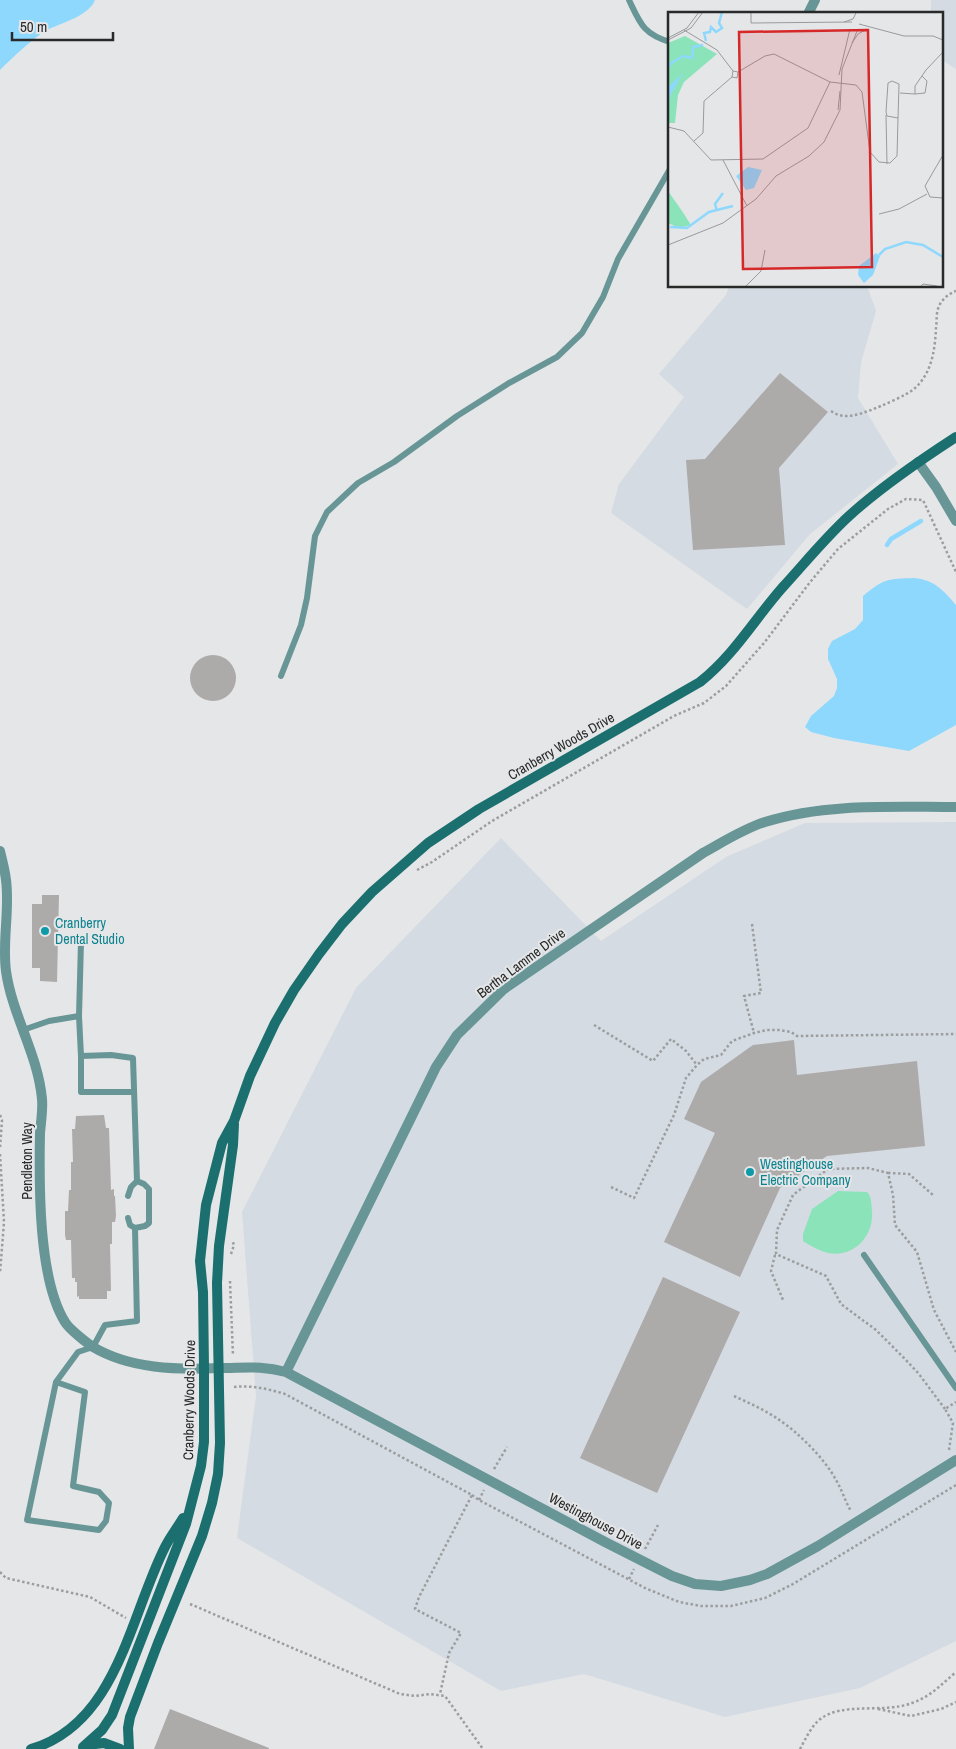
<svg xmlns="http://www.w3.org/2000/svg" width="956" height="1749" font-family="'Archivo Narrow',sans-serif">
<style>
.built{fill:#d4dbe2}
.green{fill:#8be3ba}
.water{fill:#8ed8fd}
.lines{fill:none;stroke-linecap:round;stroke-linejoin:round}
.stream{stroke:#8ed8fd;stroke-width:4.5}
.building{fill:#adaaaa}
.path{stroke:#9c9d9f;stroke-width:2.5;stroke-dasharray:2.5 2.5;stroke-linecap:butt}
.lane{stroke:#689696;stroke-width:6}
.street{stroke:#689696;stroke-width:10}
.secondary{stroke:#1c6f6f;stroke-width:10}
.culture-dot{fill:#0f9aa8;stroke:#e5e6e8;stroke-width:2}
.labels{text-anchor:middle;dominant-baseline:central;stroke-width:4;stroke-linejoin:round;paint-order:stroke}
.street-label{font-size:14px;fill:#282929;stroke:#e5e6e8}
.culture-label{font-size:14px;fill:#0d838f;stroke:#e5e6e8;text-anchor:start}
.inset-river{fill:none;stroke:#8ed8fd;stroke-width:2.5}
.inset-road{fill:none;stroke:#999a9c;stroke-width:1}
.view{fill:#d62828;fill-opacity:0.15;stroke:#d62828;stroke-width:2.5}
.inset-edge{fill:none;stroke:#282929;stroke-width:2.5}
</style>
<rect width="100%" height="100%" fill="#e5e6e8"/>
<!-- built -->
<path class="built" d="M931,0h25v69l-14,-9v-46h-11z
M729,286h138l9,25 -15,51 -3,36 40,66 -88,70 -63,75 -136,-96 8,-29 65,-87 -25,-23 67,-79z
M956,822v819l-96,47 -135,29 -141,-43 -83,17 -264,-153 19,-142 -14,-184 114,-224 145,-150 100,103 125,-84 79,-34z"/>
<!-- green -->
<path class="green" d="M838,1191l29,1c5,5 4,12 5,19 2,25 -18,47 -44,42 -8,-2 -15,-6 -22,-10l-3,-2v-7l9,-25z"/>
<!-- water -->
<path class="water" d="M0,0h95c-7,18 -38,23 -53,33 -14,10 -29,24 -42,37z
M914,578c21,2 29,12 42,27v120l-47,26 -75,-13 -23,-6 -6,-5 6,-11 23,-20 3,-8v-9l-9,-20v-10l4,-8 23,-12 8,-9v-24c22,-18 24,-17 51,-18z"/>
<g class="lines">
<!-- stream -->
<path class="stream" d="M887,545l4,-6 30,-18"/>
</g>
<!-- building -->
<path class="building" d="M780,373l48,39 -49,56 6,77 -92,5 -7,-90 19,-1z
M190 678a23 23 0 1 1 46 0a23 23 0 1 1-46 0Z
M42,895h17l-2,87 -17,-1v-13h-8v-64h10z
M794,1040l3,35 120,-14 8,85 -98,10 -47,32 -40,89 -76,-35 51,-109 -31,-14 17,-37 52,-37z
M104,1115l2,13h3l2,62 3,-1v7h1l1,20 -1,6h-3v22h-2l1,47h-4v8h-28v-3l-2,1v-15h-2v-4h-3l-1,-38h-5l-1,-5v-24h3l1,-21h2v-28h2l-1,-33h3l1,-13z
M663,1277l77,35 -83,181 -77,-35z
M170,1709l99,39v1h-115z"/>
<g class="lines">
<!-- path -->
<path class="path" d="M831,411c13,9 26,4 40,-1 10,-4 37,-15 44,-22 17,-15 20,-39 21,-60 1,-5 0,-13 2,-19 2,-8 10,-15 18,-18
M417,870l15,-8 60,-41 182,-105 30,-13 22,-17 38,-43 47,-62 27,-32 50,-40 18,-10 17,1 33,72
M752,924l9,69 -17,3 10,37
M594,1025l59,36 18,-22 15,12 11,14
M0,1115l2,5 -2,28
M0,1154l4,68 -4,51
M888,1173l21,1 24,21
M611,1187l23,11 40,-83 12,-37 11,-13 7,-6 17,-4 11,-14 22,-8 13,-3h12l12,2 6,4 159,-2
M231,1254l3,-9 -2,-5
M775,1255l-4,16 12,29
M230,1281l3,75
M234,1387c18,-2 34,2 51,7l187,101 -53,102 -4,12 46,24 -12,20 -9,41
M734,1396c15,7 31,14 44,23 20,13 47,40 58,61 6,10 9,21 15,31
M945,1409l-26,-35 -15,-16 -28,-28 -35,-26 -15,-28 -50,-22 1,-24 16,-35 35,-26 40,-1 20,5 5,22 2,30 22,27 17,58 22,42
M949,1450l4,-27 -8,-14 11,-7
M494,1469l13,-22
M472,1495l7,5 166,88 34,14 22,4h30l34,-8 28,-14 163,-99
M479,1500l5,-10
M645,1549l13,-24
M0,1572l6,6 84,19 36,21
M629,1579l5,-10
M190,1604l210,90 15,2 15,-2 15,2 38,53
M878,1709l33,7 30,-7 15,-7
M800,1749c5,-9 11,-22 19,-29 23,-19 65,-6 93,-17 18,-6 30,-19 44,-31"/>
<!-- lane -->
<path class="lane" d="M629,0c11,23 14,34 41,42
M281,676l20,-51 6,-27 8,-62 12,-24 31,-29 36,-21 63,-46 52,-33 48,-26 25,-24 21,-36 15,-38 52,-90
M23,1030l26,-9 30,-5
M81,1056v36h53
M128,1196l3,-9 6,-6
M128,1218l2,7 5,3
M864,1255l92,133
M56,1382l29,10 -12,94 26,6 10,11 -3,18 -7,9 -72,-10 29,-138 22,-30 15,-5 12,-22 32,-4 -2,-93 10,-2 4,-3v-34l-5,-5 -7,-3 -4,-123 -22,-3 -30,1 -2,-40 2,-74"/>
<!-- street -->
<path class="street" d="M808,14l7,-14
M918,462l18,25 20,34
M0,851c2,9 5,19 6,29 4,30 -4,61 0,91 6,44 32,83 36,128 1,11 -1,22 -2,34 -1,50 -2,146 25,189 4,7 22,21 28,25 37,22 84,23 126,21 25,0 42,-3 67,4l319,170 67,34 23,8 26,2 29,-6 17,-6 51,-28 138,-86
M286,1372l150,-305 21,-32 47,-46 199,-136c20,-11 40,-24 62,-31 60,-19 128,-15 191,-15"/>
<!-- secondary -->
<path class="secondary" d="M87,1745l17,-2 16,6
M83,1747l19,-17 10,-15 74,-191 15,-58 3,-24v-74l-1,-76 -3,-31 6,-56 16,-62 12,-22 16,-45 25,-53 19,-33 25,-36 23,-30 30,-32 56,-49 51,-34 221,-127c34,-27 54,-62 82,-94 22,-24 43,-50 67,-72 33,-30 70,-55 107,-79
M31,1749c86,-25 99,-133 134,-202 5,-10 12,-19 18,-29
M129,1749l-1,-21 2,-11 28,-74 44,-107 10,-33 6,-29 2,-31 -3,-160 2,-37 14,-101 1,-21"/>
</g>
<!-- markers -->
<g class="culture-dot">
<circle cx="45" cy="931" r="5"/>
<circle cx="750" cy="1172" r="5"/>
</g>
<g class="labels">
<!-- street labels -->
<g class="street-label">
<text transform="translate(561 746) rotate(-30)">Cranberry Woods Drive</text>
<text transform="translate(521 963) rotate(-37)">Bertha Lamme Drive</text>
<text transform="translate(27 1161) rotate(-90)">Pendleton Way</text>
<text transform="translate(189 1400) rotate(-89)">Cranberry Woods Drive</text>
<text transform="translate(596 1521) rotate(28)">Westinghouse Drive</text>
</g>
<!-- culture labels -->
<g class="culture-label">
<text x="55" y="923">Cranberry<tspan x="55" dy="16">Dental Studio</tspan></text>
<text x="760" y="1164">Westinghouse<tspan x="760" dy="16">Electric Company</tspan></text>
</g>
</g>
<!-- overview -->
<g transform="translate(668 12)">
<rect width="275" height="275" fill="#e5e6e8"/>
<path d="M17,24l32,18 -33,28 -6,13 -3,28h-7v-80zM0,179l14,20 9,14 -12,3 -11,-5z" fill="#8be3ba"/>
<path d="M15,61l-13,23 -2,22v-31zM80,155l14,3 -8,18 -8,2 -10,-14zM208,241l4,3 -7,19 -9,8 -6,-8 1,-9z" fill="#8ed8fd"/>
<path class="inset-river" d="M38,29l-2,-8 6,-1 1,-5 5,5 6,-4 -3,-5 3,-11M0,57l2,-5 13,-8 9,2 1,-11 10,-2M49,199l-2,-7 8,-11M2,215l17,1 22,-16 24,-6M211,243l6,-6 21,-7 17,3 20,12"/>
<path class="inset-road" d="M83,0v11l101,-1M176,10l9,-3 3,-6M191,12l45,12h29l10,4M16,18l33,20 16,21 5,1 -1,6 -5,-1 1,-6M0,26l19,-10 12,-16M0,28l23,-12 12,-16M184,31l6,-9 9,-5M70,60l27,-16 9,-2 56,28 26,3 6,7 8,60 9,10 11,1 7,-7 1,-38 -11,-2 -1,-4 2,-29 4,-2 7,3 -1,34M171,63l11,-46M232,81l15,1v-8l11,-16 17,-18M247,82l10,-1 2,-12 -5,-5M170,98l2,-19M218,103l1,49M0,115l16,4 27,29 52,-1 45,-31 22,-46M26,129l9,-8 1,-32 28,-24M275,143l-18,31 5,11 13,1M55,148l24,46M211,202l20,-5 28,-15M0,233l55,-22 33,-24 20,-23 33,-20 15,-14 16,-32 2,-41 15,-38M77,275l16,-16 4,-21M252,275l3,-3 14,2"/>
<path class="view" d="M200,18l4,237 -129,2 -4,-237z"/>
<rect width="275" height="275" class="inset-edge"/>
</g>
<!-- scale -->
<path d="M12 32v8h101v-8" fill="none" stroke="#282929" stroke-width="2.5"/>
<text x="20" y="32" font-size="15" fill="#282929" stroke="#e5e6e8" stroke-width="4" paint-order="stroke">50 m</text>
</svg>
